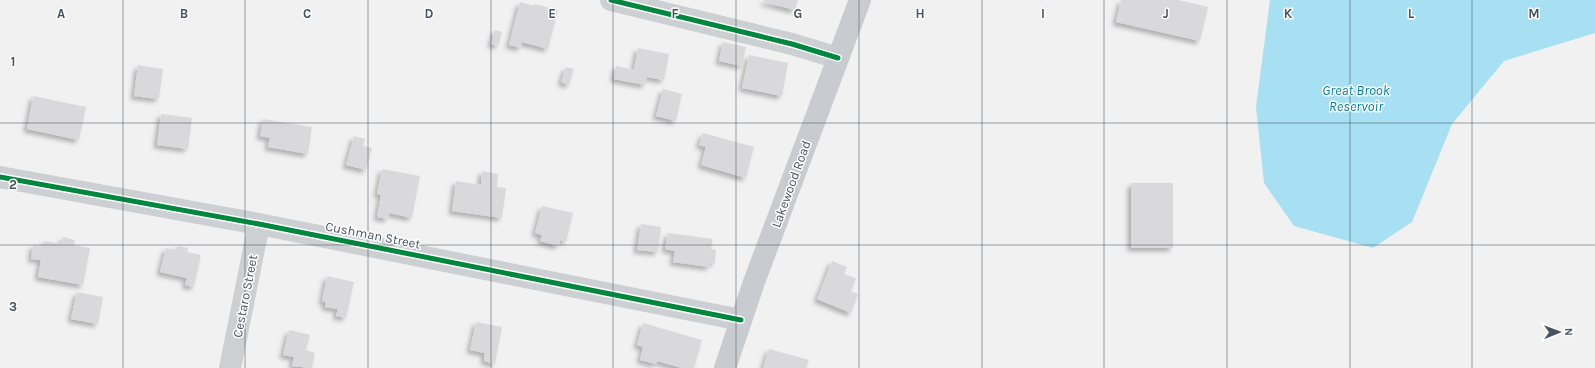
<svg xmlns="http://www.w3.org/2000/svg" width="1595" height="368" font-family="Karla,sans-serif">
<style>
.water{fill:#a6e0f2}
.building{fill:#d9d9db;filter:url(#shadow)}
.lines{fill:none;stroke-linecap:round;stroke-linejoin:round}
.minor{stroke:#cdd0d2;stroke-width:22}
.major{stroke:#c8ccd0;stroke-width:22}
.cycleway-casing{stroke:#fff;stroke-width:8}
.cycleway{stroke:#00873e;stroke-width:5}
.grid{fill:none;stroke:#475360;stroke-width:1;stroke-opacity:0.55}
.labels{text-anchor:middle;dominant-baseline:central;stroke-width:3;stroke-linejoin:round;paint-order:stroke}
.street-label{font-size:13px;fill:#475360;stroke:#fff}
.water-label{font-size:14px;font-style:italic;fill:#0380a8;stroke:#fff}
.grid-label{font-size:13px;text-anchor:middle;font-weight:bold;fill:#475360;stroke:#fff;stroke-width:3;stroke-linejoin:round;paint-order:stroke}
</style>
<defs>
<filter id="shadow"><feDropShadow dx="-3.5" dy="3.5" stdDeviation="2" flood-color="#0004"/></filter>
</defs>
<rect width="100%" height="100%" fill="#f2f1f1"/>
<!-- water -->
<path class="water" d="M1270,0h325v33l-91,28 -52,63 -40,98 -39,26 -79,-22 -30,-43 -8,-76z"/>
<!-- building -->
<path class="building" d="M764,0h34l-3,10 -31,-8z
M1121,0h57l30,7 -8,34 -84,-19z
M520,2l14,4v-2l24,6 -10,39 -26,-7 -1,6 -12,-3z
M495,30l7,2 -4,14 -7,-2z
M723,42l23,5 -4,19 -23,-5z
M638,48l31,6 -5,26 -17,-3 -2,8 -31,-6 2,-13 18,4z
M749,55l39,8 -6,33 -40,-8z
M138,65l25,4 -4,29 -2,1 -23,-3z
M566,67l8,2 -5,16 -8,-3z
M663,89l19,5 -6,27 -20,-5z
M33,96l53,11 -7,33 -52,-11z
M161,114l31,4 -4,31 -31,-4z
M263,119l49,8 -4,27 -40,-7 2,-9 -10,-2z
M703,133l51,14 -8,31 -45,-13 5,-18 -7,-2z
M354,136l11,3 -2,7 9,2 -6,22 -20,-5z
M382,169l38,7 -8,42 -23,-5 -1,6 -11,-2 4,-22 -4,-1z
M482,171l16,3 -1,13 9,1 -4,30 -50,-7 4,-30 25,4z
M1131,183h42v65h-42z
M542,206l31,7 -7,29 -6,-2 -1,6 -19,-5 2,-6 -7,-2z
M641,224l20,3 -3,25 -21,-2z
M668,233l45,6 -2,10 5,1 -1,13h-5l-1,4 -36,-5 2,-11 -10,-2z
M63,237l12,3 -1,5 16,3 -7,37 -45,-8 3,-17 -10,-1 2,-14 10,2 1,-6 17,3z
M177,246l11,2 -1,4 14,3 -7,32 -9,-2 2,-7 -27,-6 6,-24 10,2z
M832,261l15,6 -3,7 12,4 -5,13 7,3 -7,19 -34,-14z
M327,276l27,6 -8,36 -10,-2 2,-7 -13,-2 1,-5 -4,-1z
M77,292l26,5 -5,27 -27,-5z
M476,322l26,5 -7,37 -11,-3 1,-8 -15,-3z
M643,323l59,17 -8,28h-12l-25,-7 -1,3 -16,-4 3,-13 -6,-2z
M289,330l21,5 -4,15 9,3 -3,15 -20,-2 2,-9 -11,-2z
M769,349l40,11 -3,8h-43z"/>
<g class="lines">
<!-- minor -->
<path class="minor" d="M611,0l181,44 46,14
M0,177l259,47 482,96
M230,368l29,-144"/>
<!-- major -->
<path class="major" d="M725,368l29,-86 106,-282"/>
<defs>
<path id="cycleway" d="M611,0l181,44 46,14
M0,177l259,47 482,96"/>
</defs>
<!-- cycleway casing -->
<use href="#cycleway" class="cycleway-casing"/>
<!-- cycleway -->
<use href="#cycleway" class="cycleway"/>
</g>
<!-- grid -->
<path class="grid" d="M123,0v368M245,0v368M368,0v368M491,0v368M613,0v368M736,0v368M859,0v368M982,0v368M1104,0v368M1227,0v368M1350,0v368M1472,0v368M0,123h1595M0,245h1595"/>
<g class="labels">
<!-- street labels -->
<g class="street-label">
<text transform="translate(791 184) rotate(-70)">Lakewood Road</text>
<text transform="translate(373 235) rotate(11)">Cushman Street</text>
<text transform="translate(245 296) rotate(-79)">Cestaro Street</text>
</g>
<!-- water labels -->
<g class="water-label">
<text x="1356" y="90">Great Brook<tspan x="1356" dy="16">Reservoir</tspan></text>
</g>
</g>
<g class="grid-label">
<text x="61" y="18">A</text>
<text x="184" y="18">B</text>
<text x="307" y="18">C</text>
<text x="429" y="18">D</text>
<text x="552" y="18">E</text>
<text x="675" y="18">F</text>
<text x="798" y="18">G</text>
<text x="920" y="18">H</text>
<text x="1043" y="18">I</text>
<text x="1166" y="18">J</text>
<text x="1288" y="18">K</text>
<text x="1411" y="18">L</text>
<text x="1534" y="18">M</text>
<text x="13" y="66">1</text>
<text x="13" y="189">2</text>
<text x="13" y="311">3</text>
</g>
<!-- north arrow -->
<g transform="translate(1559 332) rotate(89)" stroke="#ffffff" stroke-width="3" paint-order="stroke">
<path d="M0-3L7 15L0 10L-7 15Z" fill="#475360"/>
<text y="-6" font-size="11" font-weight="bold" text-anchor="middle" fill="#475360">N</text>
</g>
</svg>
